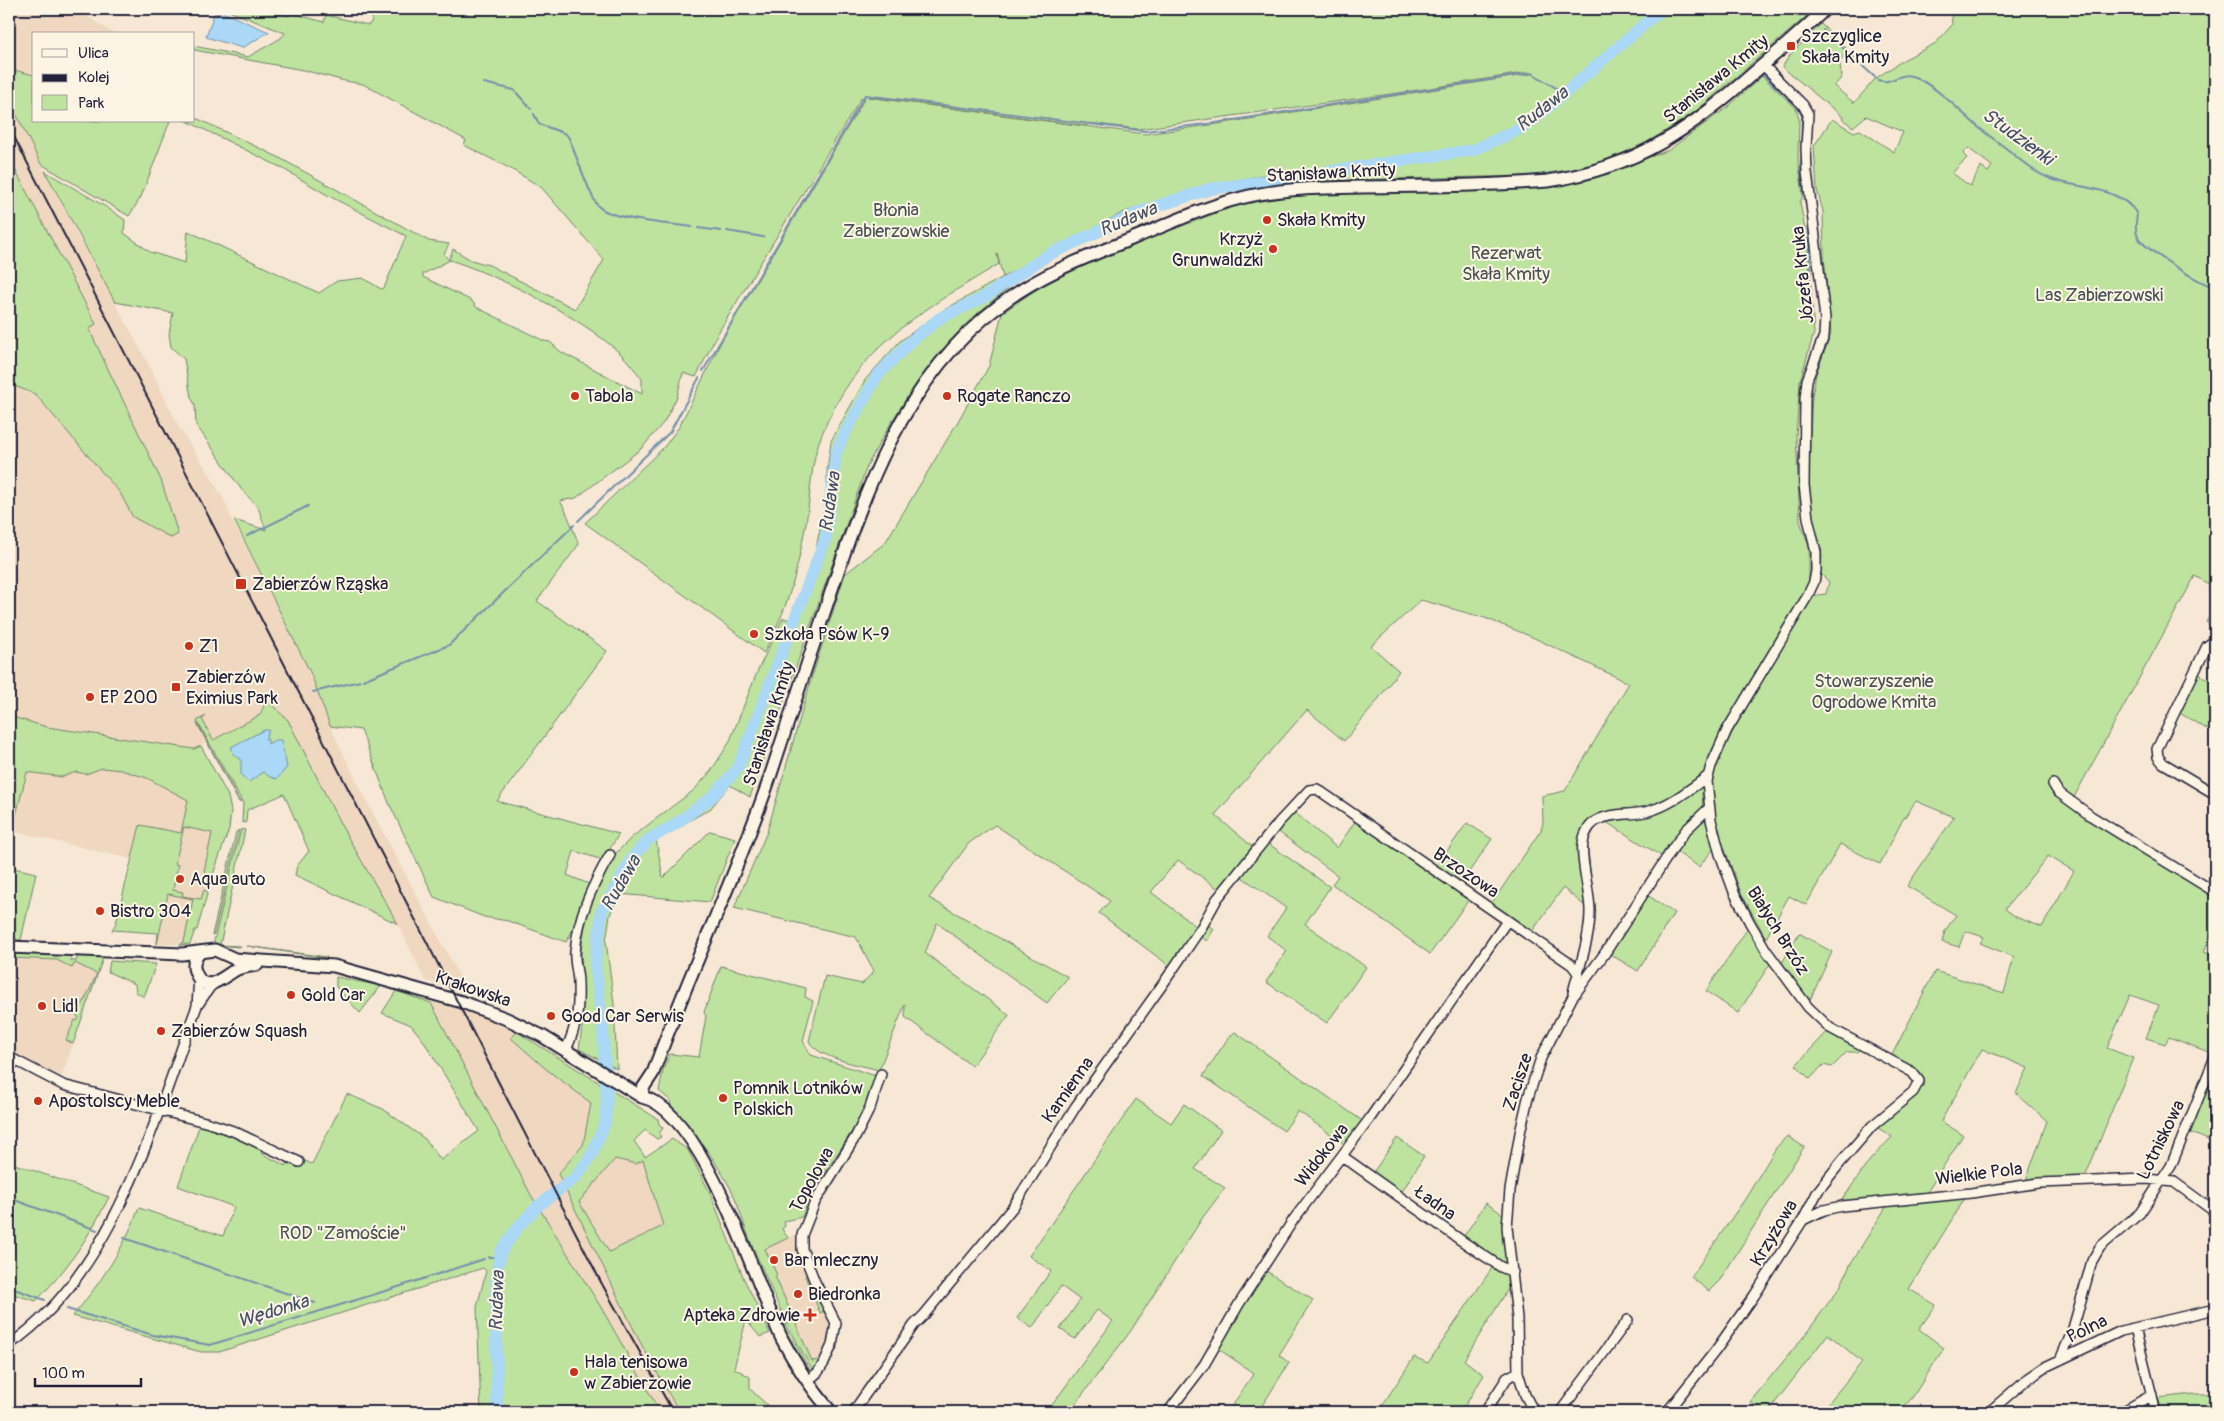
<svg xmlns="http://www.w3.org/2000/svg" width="2224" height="1421" font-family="Pangolin,sans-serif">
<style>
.built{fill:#efd8bf}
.green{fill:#bee39e;stroke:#70826c;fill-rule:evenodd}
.water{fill:#aad8f6;stroke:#748fab}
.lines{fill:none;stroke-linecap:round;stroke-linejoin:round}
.stream{stroke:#748fab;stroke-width:2}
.river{stroke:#aad8f6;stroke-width:12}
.minor-casing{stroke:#22223b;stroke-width:12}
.major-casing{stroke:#22223b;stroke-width:15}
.minor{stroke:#fcf5e5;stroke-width:9}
.major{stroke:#fcf5e5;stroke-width:11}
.rail{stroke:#22223b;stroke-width:2}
.poi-dot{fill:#c8321e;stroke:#fcf5e5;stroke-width:2}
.labels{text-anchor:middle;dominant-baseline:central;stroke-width:4;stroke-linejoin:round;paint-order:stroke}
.poi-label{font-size:18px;fill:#22223b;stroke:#fcf5e5;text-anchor:start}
.street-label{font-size:18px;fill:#22223b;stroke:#fcf5e5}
.park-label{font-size:18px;fill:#495254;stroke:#fcf5e5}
.water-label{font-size:19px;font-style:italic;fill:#44506a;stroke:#fcf5e5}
</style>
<rect width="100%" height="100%" fill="#f6e8d4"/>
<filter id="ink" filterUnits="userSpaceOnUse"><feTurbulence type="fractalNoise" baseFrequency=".02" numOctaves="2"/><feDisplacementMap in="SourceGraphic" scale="10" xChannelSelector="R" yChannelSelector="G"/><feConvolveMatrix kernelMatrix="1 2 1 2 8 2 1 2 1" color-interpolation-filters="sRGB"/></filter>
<g filter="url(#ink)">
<!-- built -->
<path class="built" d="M9,9h66l40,25h-81v41l-25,-6z
M9,100l52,104 87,159 32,66 32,49 13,24 7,18 76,146 22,60 35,72 105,198 -45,-16 -27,-56 -57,-99 -53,-105 -24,-23 -4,18 -66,34 -147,-22 -38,-11v-332l26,10 85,99 13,24 45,17 -17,-54 -48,-99 -104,-208z
M102,768l19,2 26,8 41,22 25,30 -7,52 -14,58 -4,4h-31l24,-111 -41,-8 -9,34 -119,-28 15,-59 35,5 14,-5 10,2z
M9,959l93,2 -42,120 -51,-28z
M430,1001l53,16 34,15 -5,7 34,30 45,34 -8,42 -25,29 81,166 40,72h-19l-58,-103 -71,-114z
M615,1159l21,5 7,-4 20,66 -54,26 -30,-50z
M801,1232l-2,5 33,82 -3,25 -13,25 -1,-2 -3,2 -34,-61 4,-2 -22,-55z"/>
<!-- green -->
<path class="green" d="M224,9h32l33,7 2,-3 33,9 2,-7 42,10 3,-2 3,-14h1427l2,2 4,-2h8l-121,104 -51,32 -37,15 -31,9 -48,7 -230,5 -32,4 -1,-10 -61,11 -81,27 -119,64 5,12c-62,44 -106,110 -141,177l-117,331 -20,-12 -20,24 -54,30 7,39 47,-47 25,7 -25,64 -91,-8 -9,21 -4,26 8,63 3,65 -38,-20 4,-28 -2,-73 6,-33 12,-35 17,-27 16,-16 62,-47 17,-19 18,-28 29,-73 25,-52 8,2 22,-57 14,-69v-24l4,-29 34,-61 35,-39 42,-30 61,-34 -6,-23 2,10c-77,47 -141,81 -177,170 -12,28 -11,60 -16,89 -5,26 -10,53 -19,78 -6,18 -15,35 -23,52l-179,-130 79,-76 15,-20 43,-87 143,-242h-4l-143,235 -22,44 -13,-4 -6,24 -13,25 -23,27 -65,49 -16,3c9,14 12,28 19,43l-42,57 70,50 -110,150 122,33 -16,26 -29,-9 -7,24 22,9c-8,20 -12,40 -23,58l-58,-21 -24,-4 -50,-20 -45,-94 -28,-73 -31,-4 -19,-52 -77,-154 32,10 -8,-23 -17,-18 -45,-64 -1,-20 -4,-8 -7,-38 -13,-12 -2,-13 4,-21 -58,-11 -70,-131c27,17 54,30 80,49l-1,13 26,19 35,11 3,-32 131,62 18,-12 26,-3 18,11 3,-1 22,-52 -77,-40 -49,-29 -93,-46h7v-4l84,40 151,84 20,3 -5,10 5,6 4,-11 18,11 18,5 86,44 29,-49 -63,-73 -30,-18 -47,-24 2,-5 -103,-56 -18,-3 -42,-11 -109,-20v-4l54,11 33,-19 4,-5zM1529,72l2,2 -313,50 -73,10 -277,-37 218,29 3,-3 49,6 267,-37zM450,260c52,17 129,56 170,93 8,8 15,17 22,26v15l-81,-42 -11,-10 -6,-1 -68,-34 -4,-6 -49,-24v-3z
M1951,9h264v579l-20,-12 -122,223 -14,-10 -4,-7 -6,-1 3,7 163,109v28l-11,27 11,4v94l-1,4 -45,-17 -4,7 -19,-6 13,-33 -29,-10 -23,53 26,10 -49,122 -59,3 22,-62 -31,-28 12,-25 -46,-19 -41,72 22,14 -37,59 -87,10 31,-44 22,-23 -17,-11 48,-46 -31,-25 43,-84 69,22 10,-36 -34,-14 4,-6 -19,-6 -6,16 -17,-5 3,-11 11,-16 -49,-29 47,-69 -38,-16 -14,20 -22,43 -40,-20 -34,61 -17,-9 -23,42 -25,-45 -26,-70 -4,-43 2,-7 15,-33 83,-144 15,-2 3,-12 -8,-8 1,-18 -9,-34 -4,-39 1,-47 2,-41 4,-21 15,-40 -7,-79 -1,-44 -6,-21 -3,-44 18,-27 22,13 6,-2 34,22 9,-20 -37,-16 -13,11 -11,-8 1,-2 -61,-50 8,-12 31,-31 26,25 -7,13 1,16 -7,8 20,17 22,-25 29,-19 31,-16 16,-18zM1968,148l24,18 -4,6 -7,-5 -11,19 -18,-13 15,-15 -4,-4zM2048,856l26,15 -32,56 -26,-10 -11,-8z
M9,69l25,6v46h136l-29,76 -12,19 -88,-52 -32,-64z
M1762,76l34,32 3,11 -1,39 5,38 -3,7 8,42 6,88 -14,48 -4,55 4,85 9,25v37l-90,153 -15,42 -2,16 1,18 -40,45 -57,-35 -8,2 -11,18 7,62 -11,41 2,-39 -22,-18 -32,45 -41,-27 51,-76 2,-7 -1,-27 23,-5 64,-108 -99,-47 -45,-18 -64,-18 -50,46 28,25 -28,38 -27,32 -37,-31 -92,105 39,33 -34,42 -42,-30 -27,32 50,38 5,-6 8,5 -7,12 -8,-5 -24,34 -76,-57 11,-12 -115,-76 -26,18 -40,55 139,79 -21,26 -110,-80 -12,30 84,62 -37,51 -67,-49v-13l-26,66c-19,-5 -62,-12 -70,-29l16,-65 37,8 12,-13 -18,-34 -122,-29 33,-76 44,-152 34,-106 40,-31 72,-120 32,-57 13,-53 58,-40 200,-77 199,-6 115,-9 24,-5 71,-26 60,-44z
M11,162l85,162 -7,5 72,151 17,54 -7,4 -38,-21 -13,-24 -85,-99 -26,-10 3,-17 -3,-12v-191z
M2215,607v23l-9,-8z
M2199,674l16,10v50l-37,-22z
M263,697l25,23 53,105 57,99 -103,-49 2,-9 12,-15 -25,-57 -37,16 -1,13 -4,-1 1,-19 -46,-82 9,-5 -4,3 11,21 47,-25 4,-10z
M9,716l38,11 147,22 7,-3 27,50 3,15 -2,18 -19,54 -8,-5 4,-6 -2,-1 8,-38 -28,-6 -9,37 3,1 -5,25 10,2 -1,4 19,3 3,-9 4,1 -11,39h-2l-5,14 -10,1 4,-3 9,-43 -25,-5 -11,50 1,-11 -46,-3 4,-7 24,-98 41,8 7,-33 -41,-22 -26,-8 -19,-2 -16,6 -10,-2 -14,5 -35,-5 -15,59 -3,-1z
M197,723l44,80 -3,-2z
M1293,811l44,37 19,-28 114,78 -40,56 -98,-70 6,-8 -62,-46z
M1705,817l10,30 -16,20 -24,-16 24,-31z
M1467,823l25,16 -33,47 -24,-18z
M241,829l4,1 -25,115 21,1 -1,1 -25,-2 -1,-4z
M239,830l-25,104 -2,1 24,-103z
M1266,842l64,45 -25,37 61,43 -39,56 -61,-41 21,-31 -20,-15 19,-28 -47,-33z
M9,867l27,6 -15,67h-12z
M1646,894l28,19 -36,58 -30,-18z
M1748,928l22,36 -32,49 -32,-22z
M1799,933l33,19 -22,48 -28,-37z
M247,946l80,11 -1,1z
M9,953l57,1 5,1v6h5l2,-5h24v5l-29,83 -7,-4 9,-20 2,1 2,-3 -2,-2 20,-42 -22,-11 -3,5 -15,-8 -48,-2z
M110,961l46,3 -12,33 -8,-5 -1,-8 -27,-12z
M721,966l85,22 -1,9 8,4 -10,40 8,14 65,21 -18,46 -48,74 -8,21 -18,4 1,5 -3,3 6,9 -23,11 12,26 -2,1 37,85 9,-1 -5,9h-4c-24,-40 -42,-82 -60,-124 -8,-18 -12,-37 -20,-54 -16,-30 -37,-60 -61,-83l-1,-8 -11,-9 4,-21 7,-16 29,3 7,-41 -2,-4z
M336,977l45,9 -21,27 -24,-26z
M396,991l35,12 100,192 71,114 58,103h-179l-4,-105 9,-36 -3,-3 -264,84h-18l-128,-36c27,-33 51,-67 66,-108l84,28 11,-29 -56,-21 22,-62 27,7 36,18 -2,4 25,13 3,-5 12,-2 11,5 35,-70 36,15 42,30 16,21 38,-29 -56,-91 -12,-15 -29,-12z
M1829,1030l32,18 -4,4h-10l-15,15 -9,-2 -13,14 -14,-14z
M517,1032l141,87 1,5 4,4 -4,6 2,3 -4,2 -12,-9 -11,11 11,16 27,-18 16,11 23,45 33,84 26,54 -10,4 -14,-17 -12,48 16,9v12l17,16 3,7h-91l-40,-72 -81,-166 25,-29 8,-42 -45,-34 -35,-31zM615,1159l21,5 7,-4 20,66 -54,26 -30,-50z
M1235,1032l129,90 -17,24 -49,-35 -14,20 -81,-55 25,-38z
M2212,1075l3,1v67l-28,-12z
M1136,1099l35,24 13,-19 37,26 -26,39 30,19 -22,29 -73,115 -61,80h-22l66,-91 -16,-11 -22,29 -15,-10 20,-29 -19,-14 -29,42 -15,-10 34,-47 -22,-15z
M1787,1136l17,11 -84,133 -11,11 -18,-14 54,-78 31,-51z
M1397,1138l27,18 -24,39 -28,-21z
M9,1162l100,35c-20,40 -42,73 -73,104l-27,-8z
M1967,1195l-58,94 27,16 -17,24 25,19 -32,50 -13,14h-78l41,-50 -34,-28 -60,78h-3l-15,-10 55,-67 35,-48 11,-24 37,-59z
M1486,1203l18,12 -2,23 7,30 -47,-29z
M734,1208l41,98 35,64c-17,-5 -69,-139 -76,-162z
M1492,1268l19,8 1,7 -48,77 20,15 -23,37h-83l36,-55 14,6z
M1266,1271l47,29 -34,55 10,8 -31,49h-30l26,-39 -37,-25z
M808,1275l19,35 -7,3 -15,-37z
M2195,1394h20v18h-56l-2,-14z"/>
<!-- water -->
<path class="water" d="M225,13l44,19 -27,16 -36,-11 8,-23z
M264,730h5l-4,9h3v5l7,-4h6l6,27 -10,12 -7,-2 -7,-5 -14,10 -8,-7v-16l-7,-4 -3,-8z"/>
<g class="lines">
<!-- stream -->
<path class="stream" d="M1804,9l1,1
M1823,30l55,50c15,6 21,-11 39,-2 23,12 41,31 60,48 9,8 20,15 30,23 14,12 26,23 44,30 27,10 69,7 86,35 -1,8 -3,19 3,26 10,12 60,44 75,47
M1763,75l34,31 5,10 -1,56 7,42
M484,83l30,7 17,19
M534,114l5,10 27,10 3,4c5,12 22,61 29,68 13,14 74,18 94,21
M1808,218l3,55
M698,228l23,3
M727,231l36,6
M703,371l162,-276 280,36 70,-8 317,-50 32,20
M578,521l92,-89 29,-54
M247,536l61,-30
M363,680l86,-35 125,-120
M313,692l47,-11
M9,1198l88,32
M124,1238l191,65
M488,1257h12
M9,1287l36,13
M67,1309l86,26 57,10 182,-56 92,-30"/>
<!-- river -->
<path class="river" d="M497,1412l-1,-136 5,-25 17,-24 20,-21 38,-29 16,-23 13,-31 2,-22 -4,-70 -8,-68 7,-52 32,-56 15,-16 25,-14 38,-28 26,-29 88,-231 10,-85 11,-23 30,-53 33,-34 30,-24 43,-20 65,-43 94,-44 68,-22 264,-39 54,-25 134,-116"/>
<defs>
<path id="minor" d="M2215,640l-8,6 -50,103 1,8 5,6 52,31
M2053,784l5,8 33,24 124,76
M1573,993c6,-27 17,-53 17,-82 0,-19 -10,-52 -7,-68 1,-10 7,-20 17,-24 13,-6 31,-4 45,-7 23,-5 44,-22 63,-36
M197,1006l13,-19 5,-4
M566,1050c11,-25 13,-39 12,-67 0,-10 -4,-21 -3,-31 3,-36 17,-66 35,-97
M9,1057l54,28 146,38 24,8 66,31
M1342,1156l120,85 39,26 12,5
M1803,1220l21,-10 18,-4 129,-13 68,-10 108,-4 27,3 41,30
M2135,1328l21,84
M9,1345c105,-72 145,-224 188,-339l2,-28
M2060,1360l12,-28 20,-71 8,-14 40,-34 31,-47 44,-109
M807,1382l11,-10 6,-9 8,-18 4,-22 -21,-41 -13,-33v-14l13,-33 41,-66 14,-28 11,-34
M853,1412l61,-87 10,-10 89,-108 63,-101 89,-125 36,-53 16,-29 63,-78 29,-31 8,-1 255,176 6,8
M1168,1412l36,-47 35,-61 55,-85 74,-98 139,-200
M1485,1412l22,-34 11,-6
M1534,1412l-9,-17 -7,-23 -1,-54 -10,-91 3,-37 10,-57 8,-35 13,-40 31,-60 33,-45 68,-105 13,-18 23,-22
M1560,1412l68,-92
M1667,1412l49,-62 38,-54 49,-76 15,-29 23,-29 31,-36 41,-34 6,-11 -7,-9 -82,-44 -22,-21 -42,-57 -16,-27 -16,-31 -14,-38 -9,-34 -4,-39 4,-15 16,-36 80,-133 7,-15 2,-11v-19l-8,-34 -4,-33 1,-86 2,-19 17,-44 1,-18 -18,-146 -1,-24 2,-34 -5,-9 -40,-40
M1989,1412l37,-32 19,-13 76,-36 94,-22
M2122,1412l30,-17"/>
<path id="major" d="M9,947l173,7 33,-4 20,9 99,7 128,36 45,17 35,17 100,61c61,13 114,188 140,242 14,27 30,50 49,73
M199,952c-4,6 -7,12 -4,19 9,27 30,4 42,-2 6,-2 14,-3 20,-4
M642,1097l1,-9 10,-15c35,-99 82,-193 116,-293 19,-59 39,-117 58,-176 37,-111 75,-225 173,-299 40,-31 87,-48 134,-67 35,-14 70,-31 107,-40 40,-10 80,-10 121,-11 62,-1 124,-1 186,-6 91,-14 142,-52 209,-111 23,-20 46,-39 68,-61"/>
</defs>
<!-- minor casing -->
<use href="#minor" class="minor-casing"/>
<!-- major casing -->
<use href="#major" class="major-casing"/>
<!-- minor -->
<use href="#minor" class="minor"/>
<!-- major -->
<use href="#major" class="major"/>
<!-- rail -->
<path class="rail" d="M9,127l593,1157 71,128"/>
</g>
</g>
<!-- markers -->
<g class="poi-dot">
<rect x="1786" y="41" width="10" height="10" rx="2.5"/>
<circle cx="1267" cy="220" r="5"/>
<circle cx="1273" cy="249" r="5"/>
<circle cx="575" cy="396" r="5"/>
<circle cx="947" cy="396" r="5"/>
<rect x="235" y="578" width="12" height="12" rx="2.5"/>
<circle cx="754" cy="634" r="5"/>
<circle cx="189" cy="646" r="5"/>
<rect x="171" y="682" width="10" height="10" rx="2.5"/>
<circle cx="90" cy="697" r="5"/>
<circle cx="180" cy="879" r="5"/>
<circle cx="100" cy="911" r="5"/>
<circle cx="291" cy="995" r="5"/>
<circle cx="42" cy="1006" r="5"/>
<circle cx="551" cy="1016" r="5"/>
<circle cx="161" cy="1031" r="5"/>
<circle cx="723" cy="1098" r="5"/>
<circle cx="38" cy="1101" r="5"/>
<circle cx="774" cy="1260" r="5"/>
<circle cx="798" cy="1294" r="5"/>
<path d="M807.5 1307.5h5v5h5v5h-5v5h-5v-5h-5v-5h5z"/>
<circle cx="574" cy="1372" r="5"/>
</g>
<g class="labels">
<!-- poi labels -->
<g class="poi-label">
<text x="1801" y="36">Szczyglice<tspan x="1801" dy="21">Skała Kmity</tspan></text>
<text x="1277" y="220">Skała Kmity</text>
<text x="1263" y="239" text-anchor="end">Krzyż<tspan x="1263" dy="21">Grunwaldzki</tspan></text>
<text x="585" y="396">Tabola</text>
<text x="957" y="396">Rogate Ranczo</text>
<text x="252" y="584">Zabierzów Rząska</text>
<text x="764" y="634">Szkoła Psów K-9</text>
<text x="199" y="646">Z1</text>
<text x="186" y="677">Zabierzów<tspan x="186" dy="21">Eximius Park</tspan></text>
<text x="100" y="697">EP 200</text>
<text x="190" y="879">Aqua auto</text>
<text x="110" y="911">Bistro 304</text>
<text x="301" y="995">Gold Car</text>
<text x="52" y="1006">Lidl</text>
<text x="561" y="1016">Good Car Serwis</text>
<text x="171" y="1031">Zabierzów Squash</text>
<text x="733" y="1088">Pomnik Lotników<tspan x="733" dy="21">Polskich</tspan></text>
<text x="48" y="1101">Apostolscy Meble</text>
<text x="784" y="1260">Bar mleczny</text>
<text x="808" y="1294">Biedronka</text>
<text x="800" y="1315" text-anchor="end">Apteka Zdrowie</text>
<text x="584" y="1362">Hala tenisowa<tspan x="584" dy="21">w Zabierzowie</tspan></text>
</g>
<!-- street labels -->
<g class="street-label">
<text transform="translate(1716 79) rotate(-39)">Stanisława Kmity</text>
<text transform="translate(1331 173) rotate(-3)">Stanisława Kmity</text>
<text transform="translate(1803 275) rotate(-96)">Józefa Kruka</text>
<text transform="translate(769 724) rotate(-72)">Stanisława Kmity</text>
<text transform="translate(1466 873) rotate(34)">Brzozowa</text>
<text transform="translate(1778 931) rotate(58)">Białych Brzóz</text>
<text transform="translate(473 989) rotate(19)">Krakowska</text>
<text transform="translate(1518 1082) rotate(-72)">Zacisze</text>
<text transform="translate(1068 1090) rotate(-55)">Kamienna</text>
<text transform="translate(2161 1140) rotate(-64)">Lotniskowa</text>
<text transform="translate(1322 1155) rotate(-52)">Widokowa</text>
<text transform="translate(1979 1174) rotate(-7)">Wielkie Pola</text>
<text transform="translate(812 1180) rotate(-61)">Topolowa</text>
<text transform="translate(1435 1203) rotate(35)">Ładna</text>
<text transform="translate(1774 1233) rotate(-59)">Krzyżowa</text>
<text transform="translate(2087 1329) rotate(-26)">Polna</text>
</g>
<!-- park labels -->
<g class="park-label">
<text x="896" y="210">Błonia<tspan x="896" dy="21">Zabierzowskie</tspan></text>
<text x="1506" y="253">Rezerwat<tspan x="1506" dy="21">Skała Kmity</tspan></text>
<text x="2099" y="295">Las Zabierzowski</text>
<text x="1874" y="681">Stowarzyszenie<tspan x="1874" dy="21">Ogrodowe Kmita</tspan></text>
<text x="343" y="1233">ROD "Zamoście"</text>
</g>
<!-- water labels -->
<g class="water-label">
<text transform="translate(1542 109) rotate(-38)">Rudawa</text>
<text transform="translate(2018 137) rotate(36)">Studzienki</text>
<text transform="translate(1128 219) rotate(-23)">Rudawa</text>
<text transform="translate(830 502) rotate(-82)">Rudawa</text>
<text transform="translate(621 883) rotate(-60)">Rudawa</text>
<text transform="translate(497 1301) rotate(-88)">Rudawa</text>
<text transform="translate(273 1311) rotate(-17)">Wędonka</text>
</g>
</g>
<!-- margin -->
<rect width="2224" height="1421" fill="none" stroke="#fcf5e5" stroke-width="30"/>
<rect x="15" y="15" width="2194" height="1391" fill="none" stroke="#22223b" stroke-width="2" filter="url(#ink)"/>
<!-- legend -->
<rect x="32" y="32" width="162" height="90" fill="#fcf5e5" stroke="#a5a1a1"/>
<rect x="42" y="49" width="25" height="8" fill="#fcf5e5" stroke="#a5a1a1"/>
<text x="78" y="58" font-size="15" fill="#22223b">Ulica</text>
<rect x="42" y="74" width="25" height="8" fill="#22223b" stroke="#a5a1a1"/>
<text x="78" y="82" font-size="15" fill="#22223b">Kolej</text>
<rect x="42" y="95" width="25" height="15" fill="#bee39e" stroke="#a5a1a1"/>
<text x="78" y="108" font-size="15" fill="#22223b">Park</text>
<!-- scale -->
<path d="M35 1378v8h106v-8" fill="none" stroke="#22223b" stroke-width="2.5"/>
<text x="42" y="1378" font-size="15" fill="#22223b" stroke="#fcf5e5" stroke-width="4" paint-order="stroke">100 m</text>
</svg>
